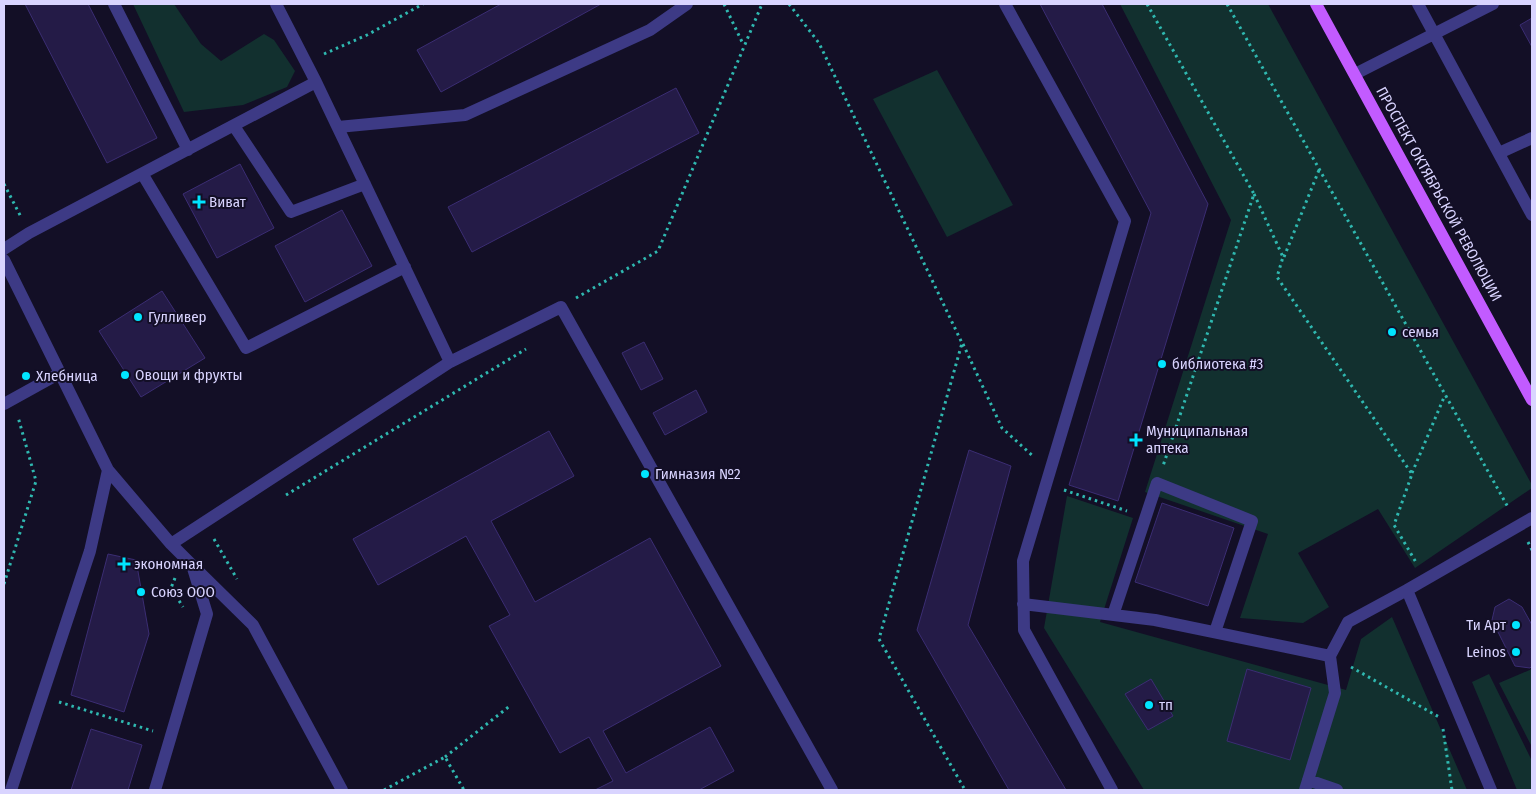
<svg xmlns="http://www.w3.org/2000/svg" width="1536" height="794" font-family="'Fira Sans Condensed',sans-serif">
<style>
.green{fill:#12302f}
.building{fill:#241b47;stroke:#3b2d73}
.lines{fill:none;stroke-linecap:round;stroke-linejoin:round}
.path{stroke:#2fb8b0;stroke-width:3;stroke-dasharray:2.5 4;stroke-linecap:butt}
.minor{stroke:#3d3a85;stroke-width:12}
.major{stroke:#c25bff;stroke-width:12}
.poi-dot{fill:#00e5ff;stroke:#130f26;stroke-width:2}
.labels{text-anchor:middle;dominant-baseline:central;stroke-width:4;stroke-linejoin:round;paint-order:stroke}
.street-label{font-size:15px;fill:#d9d4ff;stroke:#130f26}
.poi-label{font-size:15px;fill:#d9d4ff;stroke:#130f26;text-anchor:start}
</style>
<rect width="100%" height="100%" fill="#130f26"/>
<!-- green -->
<path class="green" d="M133,4h41l27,40 20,17 43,-27 10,6 21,31 -8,16 -44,18 -59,7z
M1120,4h148l264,481v3l-117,80 -37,-59 -80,44 31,54 -26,16 -63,-5 28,-84 -123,-42 86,-272z
M937,70l76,135 -66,32 -74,-138z
M1067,496l66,22 -33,104 246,68 15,-51 31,-22 75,173h-323l-100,-162z
M1532,669v78l-33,-64z
M1489,674l43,87v29h-15l-45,-108z"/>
<!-- building -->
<path class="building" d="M25,4h63l69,134 -50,25z
M501,4h100l-160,88 -24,-42z
M1040,4h62l106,200 -90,297 -49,-16 82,-272z
M1532,18v29l-12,-22z
M676,88l23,45 -227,119 -24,-45z
M240,164l34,64 -57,30 -34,-64z
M342,210l30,56 -67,36 -30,-56z
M162,291l43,67 -64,39 -42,-66z
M644,342l19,37 -22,11 -19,-37z
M696,390l11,22 -42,23 -12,-22z
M549,431l25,45 -83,45 44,81 115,-64 71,128 -118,65 23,42 84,-46 24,44 -35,19h-104l18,-9 -24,-44 -29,16 -71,-127 21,-11 -44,-79 -88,49 -25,-46z
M969,450l42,16 -43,159 98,165h-57l-92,-160z
M1162,503l72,25 -26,78 -73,-24z
M108,554l28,6 13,74 -25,78 -53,-17z
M1509,599l13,8 10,18v41l-2,2 -15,-2 -23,-46 3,-13z
M1247,669l64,19 -21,72 -63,-19z
M1151,679l22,37 -25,14 -23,-36z
M91,729l51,16 -14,45h-57z"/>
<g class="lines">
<!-- path -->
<path class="path" d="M724,4l19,40
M789,4l30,39 143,300 -83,296 86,151
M1147,4l107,190 -91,272
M1227,4l282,505
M324,54l43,-19 56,-31
M4,184l17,33
M1254,194l29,63 -6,20 135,197 -18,51 23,39
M1284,257l35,-87
M576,298l82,-47 104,-247
M963,344l39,84 32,29
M1412,473l33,-78
M1064,490l63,21
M286,495l240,-146
M214,539l23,40
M1528,542l4,8
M175,578l-4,10 12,19
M4,584l32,-103 -18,-64
M1351,667l88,50
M59,702l94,29
M1443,729l9,61
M445,757l66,-52
M384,790l61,-33 19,33"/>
<!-- minor -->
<path class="minor" d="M114,4l74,146
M276,4l40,78 134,280
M1005,4l120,217 -102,340 1,69 88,160
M1418,4l114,211
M1355,74l138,-70
M234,126l57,86 74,-28
M338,127l127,-12 185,-85 37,-26
M1499,153l33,-15
M143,175l103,173 159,-81
M4,249l25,-16 287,-151
M4,260l104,210 63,74 21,21 15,49 -52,176
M4,404l56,-31
M171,544l279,-182 111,-55 271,483
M192,565l61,60 89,165
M1023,604l132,16 175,36 18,-34 59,-32
M1113,615l44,-132 95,38 -37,111
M1308,780l29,10
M11,790l79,-239 18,-81
M1305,790l30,-97 -5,-37
M1491,790l-84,-200 125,-72"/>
<!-- major -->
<path class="major" d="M1316,4l216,396"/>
</g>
<!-- markers -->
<g class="poi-dot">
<path d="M196.5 194.5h5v5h5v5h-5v5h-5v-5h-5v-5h5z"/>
<circle cx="138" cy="317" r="5"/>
<circle cx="1392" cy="332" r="5"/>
<circle cx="1162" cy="364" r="5"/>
<circle cx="125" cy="375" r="5"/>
<circle cx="26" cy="376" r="5"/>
<path d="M1133.5 432.5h5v5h5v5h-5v5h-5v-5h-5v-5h5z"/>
<circle cx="645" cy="474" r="5"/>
<path d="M121.5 556.5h5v5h5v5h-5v5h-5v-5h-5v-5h5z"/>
<circle cx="141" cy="592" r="5"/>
<circle cx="1516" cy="625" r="5"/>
<circle cx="1516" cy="652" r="5"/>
<circle cx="1149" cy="705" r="5"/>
</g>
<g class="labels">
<!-- street labels -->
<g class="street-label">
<text transform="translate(1439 194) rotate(61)">ПРОСПЕКТ ОКТЯБРЬСКОЙ РЕВОЛЮЦИИ</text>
</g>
<!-- poi labels -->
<g class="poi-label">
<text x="209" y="202">Виват</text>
<text x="148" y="317">Гулливер</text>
<text x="1402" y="332">семья</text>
<text x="1172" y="364">библиотека #3</text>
<text x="135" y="375">Овощи и фрукты</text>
<text x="36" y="376">Хлебница</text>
<text x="1146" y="431">Муниципальная<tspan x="1146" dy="17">аптека</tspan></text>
<text x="655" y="474">Гимназия №2</text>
<text x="134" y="564">экономная</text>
<text x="151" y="592">Союз ООО</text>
<text x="1506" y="625" text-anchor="end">Ти Арт</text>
<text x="1506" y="652" text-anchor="end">Leinos</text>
<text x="1159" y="705">тп</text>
</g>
</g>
<!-- border -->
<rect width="1536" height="794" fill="none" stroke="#d9d4ff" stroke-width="10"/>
</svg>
